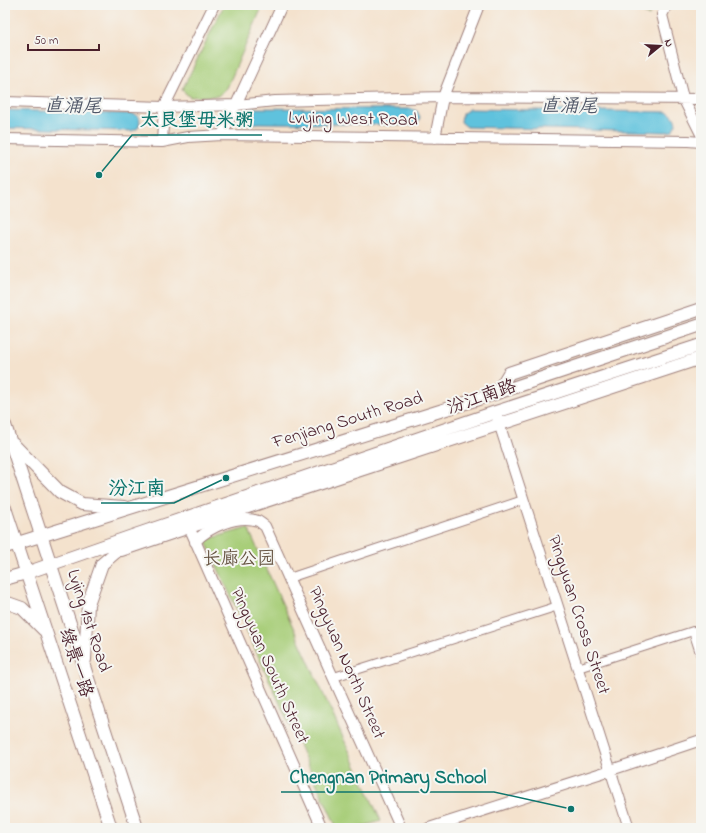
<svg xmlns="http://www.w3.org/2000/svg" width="706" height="833" font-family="'Indie Flower','LXGW WenKai TC',sans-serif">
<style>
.green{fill:#a8ce79;stroke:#797652}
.water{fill:#5fc2dd;stroke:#547084}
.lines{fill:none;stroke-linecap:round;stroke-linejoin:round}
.minor-casing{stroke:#9f807c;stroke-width:10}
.tertiary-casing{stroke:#9f807c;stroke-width:12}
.secondary-casing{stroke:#9f807c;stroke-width:14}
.minor{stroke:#fff;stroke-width:8}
.tertiary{stroke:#fff;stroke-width:10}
.secondary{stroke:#fff;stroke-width:12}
.labels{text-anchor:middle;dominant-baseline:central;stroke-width:4;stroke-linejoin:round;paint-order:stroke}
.street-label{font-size:18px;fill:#4a1f2b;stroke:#f6f6f2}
.park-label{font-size:18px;fill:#665442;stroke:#f6f6f2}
.water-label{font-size:19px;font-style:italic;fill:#515869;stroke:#f6f6f2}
.leader{fill:none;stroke:#0f766e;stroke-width:1.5}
.callout-dot{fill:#0f766e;stroke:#f6f6f2;stroke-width:1.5}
.callout-label{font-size:19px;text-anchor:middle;font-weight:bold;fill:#0f766e;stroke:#f6f6f2;stroke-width:4;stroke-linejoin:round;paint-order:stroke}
</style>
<rect width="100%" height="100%" fill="#f6f6f2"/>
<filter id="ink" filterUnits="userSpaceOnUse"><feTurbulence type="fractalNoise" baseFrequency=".025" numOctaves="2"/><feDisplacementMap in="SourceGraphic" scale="8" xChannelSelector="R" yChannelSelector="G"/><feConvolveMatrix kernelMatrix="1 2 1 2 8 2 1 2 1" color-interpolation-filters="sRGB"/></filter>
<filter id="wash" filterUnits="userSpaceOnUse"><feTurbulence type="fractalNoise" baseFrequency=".012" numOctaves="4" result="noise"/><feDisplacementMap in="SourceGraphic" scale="16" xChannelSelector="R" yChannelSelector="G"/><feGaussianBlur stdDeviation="0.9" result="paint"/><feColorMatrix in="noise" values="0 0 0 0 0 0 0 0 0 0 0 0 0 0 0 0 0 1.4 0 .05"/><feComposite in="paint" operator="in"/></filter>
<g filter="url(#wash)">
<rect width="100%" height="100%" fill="#f4e2cd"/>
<!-- green -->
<path class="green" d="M224,5h39l-36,83 -9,8 -28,1 -8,-7z
M630,5h22l-3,11z
M248,528l133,293 -24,7h-20l-132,-288z"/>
<!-- water -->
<path class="water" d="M247,108l165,1 5,2 3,6 -2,6 -5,2 -155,-2 -10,1c-5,-6 -5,-10 -1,-16z
M469,109l198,3c6,2 8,6 9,12l-4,7 -6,1 -199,-5 -6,-5 1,-8z
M5,110l127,4c9,1 9,8 6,14l-6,3 -127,-3z"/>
</g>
<g filter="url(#ink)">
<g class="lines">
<defs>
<path id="minor" d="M289,578l234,-78
M578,668l115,-37 8,25
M334,677l224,-71"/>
<path id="tertiary" d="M667,5l-5,10 21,83 18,36
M5,102l159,5 73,-2 38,-4 168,-4 258,2
M222,135l60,-130
M435,138l8,-41 36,-92
M5,139l157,3 26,-5 34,-2 466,6 13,1
M162,142l2,-35 50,-102
M497,417l132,411
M186,520l136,308
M195,542c13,-15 43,-28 63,-21 2,1 5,4 7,5l136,302
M429,828l182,-58 90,-30"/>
<path id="secondary" d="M497,393l12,-20 192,-64
M5,425l132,403
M13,444l47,48 22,12 42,3
M5,508l106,320
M190,519l18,1 493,-162
M5,547l486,-152 210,-70
M121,550l83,-28
M5,579l21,-6 112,-39 358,-122 205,-67
M5,602l17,6 22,22
M85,660l3,-56 14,-40 28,-24"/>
</defs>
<!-- minor casing -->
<use href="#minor" class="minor-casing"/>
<!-- tertiary casing -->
<use href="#tertiary" class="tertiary-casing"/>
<!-- secondary casing -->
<use href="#secondary" class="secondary-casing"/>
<!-- minor -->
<use href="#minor" class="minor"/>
<!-- tertiary -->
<use href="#tertiary" class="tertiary"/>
<!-- secondary -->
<use href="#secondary" class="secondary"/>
</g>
</g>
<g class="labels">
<!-- street labels -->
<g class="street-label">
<text transform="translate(353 120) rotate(1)">Lvying West Road</text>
<text transform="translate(482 398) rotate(-19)">汾江南路</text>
<text transform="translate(348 421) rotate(-17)">Fenjiang South Road</text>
<text transform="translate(578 615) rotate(72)">Pingyuan Cross Street</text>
<text transform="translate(88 621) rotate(72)">Lvjing 1st Road</text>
<text transform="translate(75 663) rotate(72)">绿景一路</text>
<text transform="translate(346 663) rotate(66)">Pingyuan North Street</text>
<text transform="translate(269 666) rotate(66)">Pingyuan South Street</text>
</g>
<!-- park labels -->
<g class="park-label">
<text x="239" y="560">长廊公园</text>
</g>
<!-- water labels -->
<g class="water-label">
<text transform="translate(73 107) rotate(1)">直涌尾</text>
<text transform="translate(569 107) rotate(1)">直涌尾</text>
</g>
</g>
<!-- callouts -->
<path class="leader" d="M99 175L132 135H262M226 478L174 503H101M571 809L494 792H281"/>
<g class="callout-dot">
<circle cx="99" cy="175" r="4"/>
<circle cx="226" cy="478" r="4"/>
<circle cx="571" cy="809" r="4"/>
</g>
<g class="callout-label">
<text x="197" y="126">太艮堡毋米粥</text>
<text x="137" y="494">汾江南</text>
<text x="388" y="783">Chengnan Primary School</text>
</g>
<!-- margin -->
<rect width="706" height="833" fill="none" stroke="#f6f6f2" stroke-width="20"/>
<!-- north arrow -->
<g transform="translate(660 46) rotate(72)" stroke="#f6f6f2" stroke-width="3" paint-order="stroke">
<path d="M0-3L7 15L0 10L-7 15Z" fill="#4a1f2b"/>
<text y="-6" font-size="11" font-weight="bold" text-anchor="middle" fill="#4a1f2b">N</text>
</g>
<!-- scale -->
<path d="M28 44v6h71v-6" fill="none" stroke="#4a1f2b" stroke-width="2"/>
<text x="34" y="44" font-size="12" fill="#4a1f2b" stroke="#f6f6f2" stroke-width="3" paint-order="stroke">50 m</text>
</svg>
